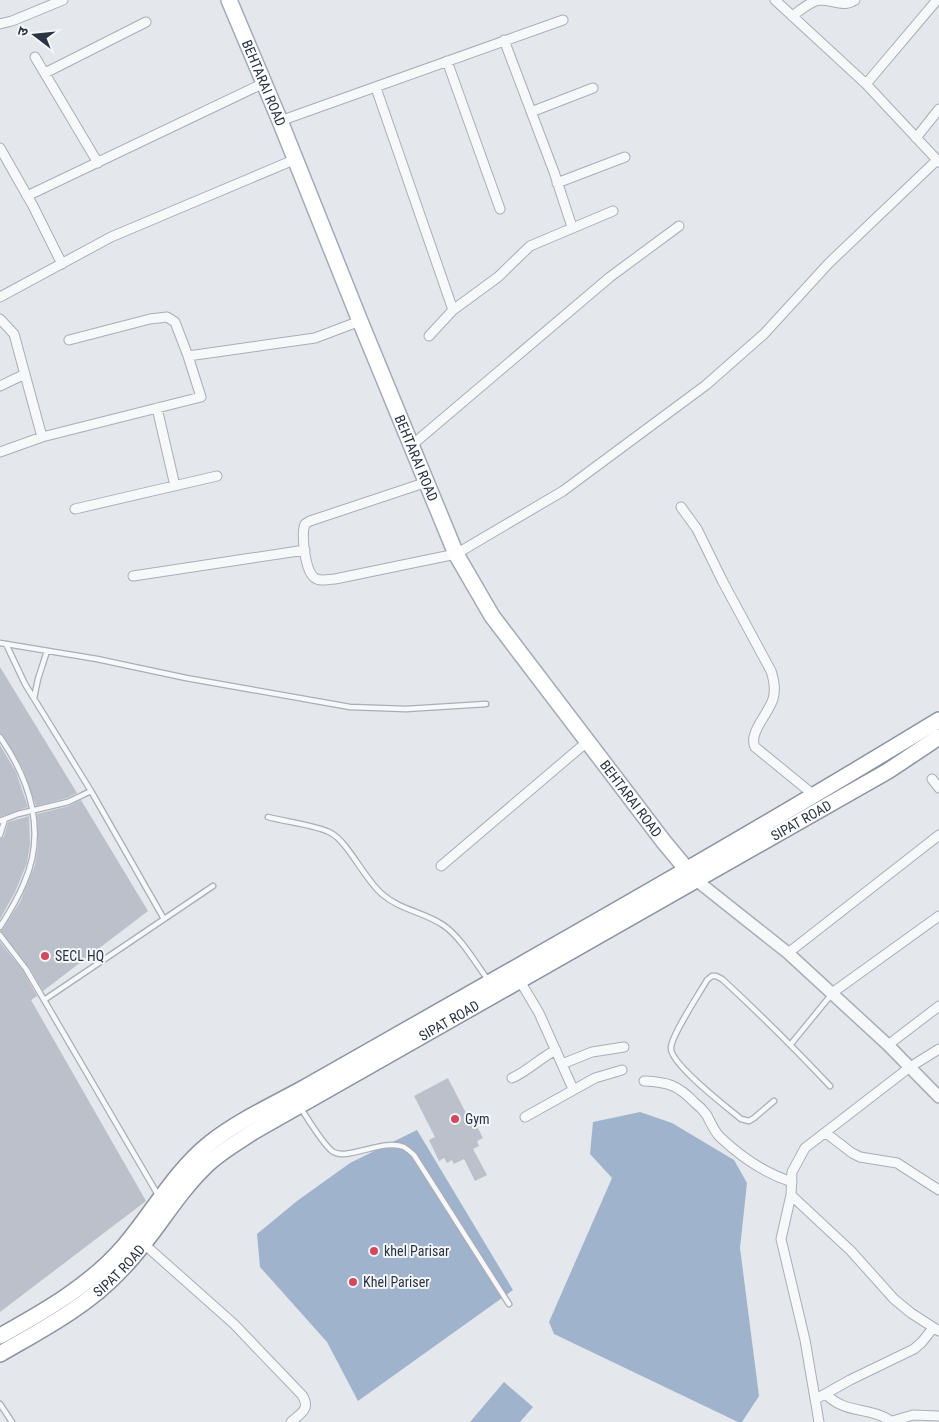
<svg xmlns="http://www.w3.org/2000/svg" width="939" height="1422" font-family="'Roboto Condensed','Noto Sans Devanagari',sans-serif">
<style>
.water{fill:#9fb4cc}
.building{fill:#bbc0ca}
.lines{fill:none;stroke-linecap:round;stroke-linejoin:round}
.service-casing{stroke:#a9aeb7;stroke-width:7}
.minor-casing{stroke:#a9aeb7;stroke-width:11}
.tertiary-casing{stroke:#a9aeb7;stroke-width:14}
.primary-casing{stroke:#a3abb8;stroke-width:18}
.trunk-casing{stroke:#8b94a3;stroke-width:18}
.service{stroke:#f7f8fa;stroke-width:4.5}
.minor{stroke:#f7f8fa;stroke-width:9}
.tertiary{stroke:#f7f8fa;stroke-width:11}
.primary{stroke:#fff;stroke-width:15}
.trunk{stroke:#fff;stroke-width:15}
.poi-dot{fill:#d1495b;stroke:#f4f6f9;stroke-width:2}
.labels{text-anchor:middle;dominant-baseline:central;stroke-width:4;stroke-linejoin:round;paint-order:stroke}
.street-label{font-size:14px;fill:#2b3445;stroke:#f4f6f9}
.poi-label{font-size:14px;fill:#2b3445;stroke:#f4f6f9;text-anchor:start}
</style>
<rect width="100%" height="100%" fill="#e4e7ec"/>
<!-- water -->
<path class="water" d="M640,1112l32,11 62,37 13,23 -7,65 19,148 -17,26h-4l-184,-88 -5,-12 63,-144 -22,-24 3,-32z
M417,1130l96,160 -155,111 -31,-59 -67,-75 -3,-33 40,-33 53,-38z
M504,1382l29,25 -13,15h-50z"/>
<!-- building -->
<path class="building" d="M0,667l77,126 -10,5 -31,8 -13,-37 -20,-34 -3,-2z
M0,745l16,27 12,35 -28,10z
M81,800l67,111 -105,80 -14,-24 -26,-34 -3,-2 3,-2 17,-27 15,-37 3,-20 -1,-31 32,-8z
M29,816l1,28 -3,19 -12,29 -15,27v-80l4,-2 4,-15z
M0,942l23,29 14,25 -6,4 115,201 -146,111z
M448,1078l21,41 3,-2 11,21 -6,3 2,5 -6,3 14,26 -12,6 -11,-22 -10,5 -2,-4 -5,3 -3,-5 -5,3 -10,-21 6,-3 -21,-41z"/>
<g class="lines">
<defs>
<path id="service" d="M0,643l97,16 89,19 164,29 56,2 80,-5
M6,644l19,40 66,107 73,128
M34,698l4,-19 9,-28
M0,737c30,43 47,95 24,146 -6,15 -15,30 -24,44
M268,817c18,5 49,8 63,16 17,9 34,47 51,61 18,16 42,18 61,31 18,12 33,39 46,56
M0,821l18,-7 50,-12 23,-11
M0,835l5,-16
M0,935l26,34 132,226
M44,1000l169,-114
M791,1044l40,-49
M774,1101l-20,17 -5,3 -8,-2c-13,-11 -71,-55 -70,-71 0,-12 28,-54 36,-68l5,-4h4l6,3c37,34 73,70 108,107
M300,1107c8,12 22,36 32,44 14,11 51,-13 72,-4 3,2 7,5 10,8l95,149
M0,1404l12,18"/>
<path id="minor" d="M775,0l91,84 73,78
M792,16c8,-5 18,-15 28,-16 14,0 23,8 35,0
M0,24l12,-3 51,-21
M504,40l50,132 18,55
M35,57l63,106
M447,61l53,148
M45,73l101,-51
M866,84l71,-84
M376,88l77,222
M531,112l62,-24
M280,121l283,-101
M916,138l23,-29
M0,148l33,58 29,58
M557,183l68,-26
M27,196l237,-113
M0,297l111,-60 185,-78
M0,319l14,15 28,103
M429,336l24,-26 45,-33 32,-31 83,-35
M69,340l81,-21 17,-2 8,5 13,34
M0,386l25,-12
M157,408l18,78
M412,445l198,-168 69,-51
M0,452l42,-15 159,-40 -13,-41 127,-18 45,-17
M427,482l-117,39 -5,3c-4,10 0,48 10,54 5,4 14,1 20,1l121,-25 107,-63 143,-106 58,-51 65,-71 108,-103
M681,507l16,22 26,53 48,89c3,9 5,18 2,28 -4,14 -25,34 -18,48l60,49
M75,509l142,-33
M133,576l172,-26
M932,779l7,9
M441,866l147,-125
M788,953l151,-118
M520,981l19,32 34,76
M832,993l107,-77
M888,1045l51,-39
M562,1064l30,-12 32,-5
M512,1078c16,-7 28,-20 44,-28
M644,1081c24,1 34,4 51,22 4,3 8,7 11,11 5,8 7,16 14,23 21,20 44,36 72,45
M525,1117l70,-39 27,-8
M826,1133l26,20 8,4 37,6 42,27
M791,1195l60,56 43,48 17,14 28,18
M144,1244l90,80 68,71c9,14 -1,18 -11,27
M826,1394c18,20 45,13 65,27
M816,1399l34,-19 64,-31 8,-7 11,-14
M819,1422l-14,-82 -24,-101 10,-44 1,-23 13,-24 105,-81 29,-18
M889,1422l24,-7 26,1"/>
<path id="tertiary" d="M696,880l92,73 100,92 51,52"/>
<g id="primary">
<path id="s1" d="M229,0l51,121 80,200 96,233 36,62 172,226 30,36"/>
</g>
<g id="trunk">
<path d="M0,1336c45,-25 91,-51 125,-91 28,-33 50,-74 85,-102 28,-22 61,-37 92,-54 213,-121 427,-241 637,-369"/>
<path id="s2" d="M0,1354c41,-24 86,-47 119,-82 34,-33 55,-77 90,-109 13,-12 29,-21 44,-31l635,-361 51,-34"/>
</g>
</defs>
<!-- service casing -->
<use href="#service" class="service-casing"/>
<!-- minor casing -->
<use href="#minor" class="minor-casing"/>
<!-- tertiary casing -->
<use href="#tertiary" class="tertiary-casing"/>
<!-- primary casing -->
<use href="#primary" class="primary-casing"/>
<!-- trunk casing -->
<use href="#trunk" class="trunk-casing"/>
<!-- service -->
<use href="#service" class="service"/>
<!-- minor -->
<use href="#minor" class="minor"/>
<!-- tertiary -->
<use href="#tertiary" class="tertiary"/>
<!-- primary -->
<use href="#primary" class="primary"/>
<!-- trunk -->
<use href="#trunk" class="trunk"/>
</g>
<!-- markers -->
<g class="poi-dot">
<circle cx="45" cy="956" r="5"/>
<circle cx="455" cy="1119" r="5"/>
<circle cx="374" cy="1251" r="5"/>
<circle cx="353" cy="1282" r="5"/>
</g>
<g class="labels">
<!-- street labels -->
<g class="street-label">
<text stroke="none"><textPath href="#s1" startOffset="90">BEHTARAI ROAD</textPath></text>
<text stroke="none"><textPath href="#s1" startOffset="495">BEHTARAI ROAD</textPath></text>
<text stroke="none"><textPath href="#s1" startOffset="900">BEHTARAI ROAD</textPath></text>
<text stroke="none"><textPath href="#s2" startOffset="971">SIPAT ROAD</textPath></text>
<text stroke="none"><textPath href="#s2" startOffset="566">SIPAT ROAD</textPath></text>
<text stroke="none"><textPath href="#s2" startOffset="146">SIPAT ROAD</textPath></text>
</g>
<!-- poi labels -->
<g class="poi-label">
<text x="55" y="956">SECL HQ</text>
<text x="465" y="1119">Gym</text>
<text x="384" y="1251">khel Parisar</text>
<text x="363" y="1282">Khel Pariser</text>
</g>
</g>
<!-- north arrow -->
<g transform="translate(35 35) rotate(286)" stroke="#f4f6f9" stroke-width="4" paint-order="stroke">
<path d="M0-4L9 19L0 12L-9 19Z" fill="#2b3445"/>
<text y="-8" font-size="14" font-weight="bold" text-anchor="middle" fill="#2b3445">उ</text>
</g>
</svg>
